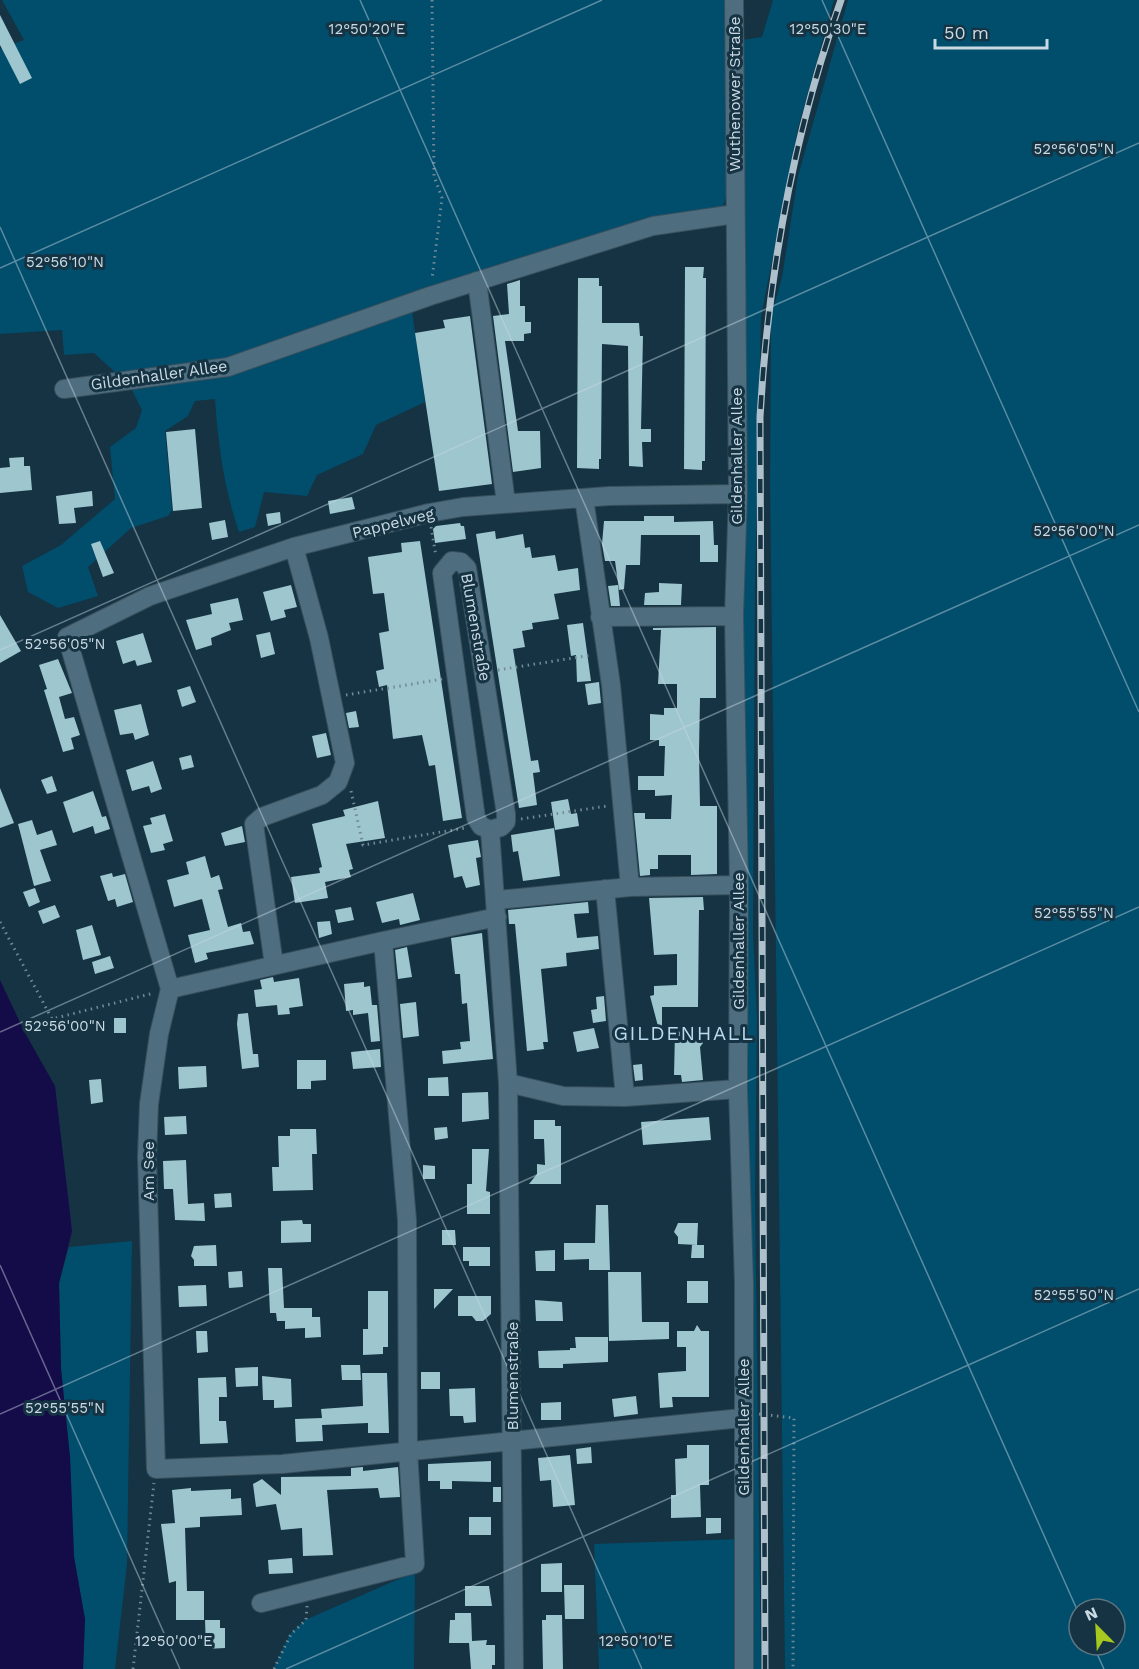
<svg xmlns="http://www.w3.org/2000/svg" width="1139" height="1669" font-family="'Work Sans',sans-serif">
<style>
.green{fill:#004d6c;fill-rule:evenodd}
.water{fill:#140b49}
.building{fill:#9dc6cf}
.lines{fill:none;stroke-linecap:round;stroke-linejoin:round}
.minor-casing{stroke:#39505d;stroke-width:20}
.path{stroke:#738996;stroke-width:3;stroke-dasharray:1.5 4.5;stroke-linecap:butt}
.minor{stroke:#4e6d7f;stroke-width:18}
.rail-casing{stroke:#aec0cb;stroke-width:7}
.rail{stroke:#153342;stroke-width:4.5;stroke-dasharray:14;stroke-linecap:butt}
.ticks{fill:none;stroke:#cadae4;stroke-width:1.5;stroke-opacity:0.45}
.labels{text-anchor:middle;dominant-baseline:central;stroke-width:6;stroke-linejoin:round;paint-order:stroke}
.street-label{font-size:16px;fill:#cadae4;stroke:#153342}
.quarter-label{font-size:20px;letter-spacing:1.5px;fill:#badcf0;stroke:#153342}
.ticks-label{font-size:15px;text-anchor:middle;fill:#cadae4;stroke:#153342;stroke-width:6;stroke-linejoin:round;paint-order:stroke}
</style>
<rect width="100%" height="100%" fill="#153342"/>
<!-- green -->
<path class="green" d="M2,0h728l12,40 20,-3 11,-37h61l-36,128 -37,189 -6,268 -2,349 4,84 -2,175 6,476h-162l-5,-125 146,-5 -11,-1351 -7,21 -310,102 13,91 -49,23 -13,29 -46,21 -10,21 -43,-4 -9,35 -16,5c-15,-44 -21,-87 -24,-133l-20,2 -7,15 -23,15 7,79 -4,6 -37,12 -43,39 10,29 -40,12 -30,-16 -6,-26 39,-21 54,-46 -5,-52 26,-19 6,-18 -12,-24 -36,-33 -30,2 -2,-25 -62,4v-285l24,-9z
M848,0h291v1669h-354l-15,-1185 1,-167 11,-40 16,-101zM1079,1609h36v36h-36z
M132,1241l-5,323 -12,105h-32l2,-50 -11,-62 -4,-100 -9,-88 -2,-86 10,-36z
M415,1572l-1,97h-141l17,-35 15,-14z"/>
<!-- water -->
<path class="water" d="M0,980l25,53 30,53 17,145 -13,52 2,86 9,88 4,100 11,62 -2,50h-83z"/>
<!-- building -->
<path class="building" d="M0,15l32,63 -12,6 -20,-39z
M685,267h19l-1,11h3l-1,183h-3v9l-18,-1z
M578,278h21v8h3v37h37l1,13h3l-2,93h10v13h-9l1,25 -14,-1 -1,-120 -26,-2 -1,115h-2v10l-22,-1z
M520,280v26h5v16h6v11l-7,1v7h-19l13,90h22l1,37 -28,4 -20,-156 16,-2 -2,-30z
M470,316l22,168 -53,7 -24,-158 30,-5 -2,-8z
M195,429l7,79 -29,3 -7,-79z
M24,457v9h6l2,24 -32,3v-25l10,-1 -1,-9z
M92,491l1,15 -19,2 2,15 -17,1 -3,-28z
M352,497l3,12 -25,5 -2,-13z
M280,512l1,11 -13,3 -2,-12z
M644,516h30v6l39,-1 1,24h4v17h-18v-27h-59l-1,30h-14l-2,24 -5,1 -4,-29h-10l-3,-17 2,-23h40z
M225,520l3,17 -16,3 -3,-17z
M460,523l1,3h3l2,13 -31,4 -2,-14 3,-3z
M495,531l1,8 27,-5 2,14 5,-1 2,11 23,-3 3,16 20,-3 2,22 -26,4 5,25 -27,4 1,6 -11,2 3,16 -12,2 18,112 7,-1 2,12 -7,1 4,32 -18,3 -43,-274z
M100,541l14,32 -11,4 -12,-33z
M420,541l42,277 -19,3 -8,-56 -6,1 -7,-31 -29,4 -6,-54 -8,2 -3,-16 8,-2 -5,-36 10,-2 -5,-38 -11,1 -5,-37 34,-5 -1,-9z
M659,583l23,1 -1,21h-37l1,-12 14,-1z
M291,585l6,22 -13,3 2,7 -15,4 -8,-29z
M618,585l2,21h-9l-3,-20z
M238,598l5,22 -14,3 2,7 -20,8 1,7 -16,5 -10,-30 26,-6 -2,-10z
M0,615l21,36 -21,12z
M583,623l8,58 -14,1 -1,-27 -5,1 -4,-31z
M716,627v71h-16l-1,54 1,54h17v68l-26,1v-20h-33v14h-8v6l-10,1 -6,-63h11v6h26l1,-24 -17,1v-6h-17v-14h26l1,-30h-6v-6h-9v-26l14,1v-7h13v-24h-19l3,-54h-8v-2z
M270,632l5,22 -14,4 -5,-23z
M143,633l9,29 -15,4 -2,-6 -12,4 -7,-23z
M58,659l14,34 -13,4 6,22 9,-2 6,18 -9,3 3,11 -11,3 -19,-62 3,-1 -8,-24z
M599,682l2,21 -13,2 -3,-21z
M190,686l6,16 -14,5 -5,-17z
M141,704l8,31 -14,5 -2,-7 -13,2 -6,-25z
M356,711l3,16 -10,1 -3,-15z
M326,733l5,22 -14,3 -5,-22z
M191,755l3,12 -12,3 -3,-12z
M153,761l9,28 -11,4 -2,-7 -17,5 -6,-21z
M52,776l5,15 -10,3 -6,-14z
M0,788l14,35 -14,5z
M93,791l9,26 4,-1 4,13 -15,5 -2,-8 -20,7 -10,-31z
M568,799l3,15 6,-1 2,13 -24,4 -4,-28z
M378,801l7,37 -39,6 7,25 -4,1 2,7 -26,5 3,16 -33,5 -4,-26 29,-4 -1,-5 3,-1 -10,-43 33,-8 -2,-6z
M165,814l8,27 -10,3 2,6 -14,3 -8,-27 9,-2 -2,-6z
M32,820l5,15 15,-5 5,15 -17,5 11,31 -17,5 -16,-62z
M242,826l3,16 -20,4 -4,-13z
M554,828l6,48 -37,5 -5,-30 -5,1 -2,-17z
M478,840l3,17 -5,1 4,27 -14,3 -4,-12 -8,2 -6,-33z
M205,856l6,22 8,-3 4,14 -5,1 10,37 13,-4 2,9 7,-1 4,13 -48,9 2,6 -13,4 -7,-28 22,-5 -8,-31 -28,8 -7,-27 22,-6 -3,-12z
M112,873l1,4 12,-3 8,28 -16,5 -2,-8 -7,2 -8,-25z
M35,888l5,14 -11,5 -6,-15z
M413,893l7,27 -20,5 -1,-6 -17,4 -6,-21z
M703,897l1,13h-5l-1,97h-36v22l-3,1 -9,-34 4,-1v-9l23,-1v-31l-23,1 -5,-57z
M588,902l1,11 -15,1 3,24 21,-2 1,13 -33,4 1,13 -26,3 7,73h-5l1,7 -17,2 -12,-127h-6l-1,-14z
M55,905l5,12 -17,7 -5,-13z
M351,907l3,13 -16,3 -3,-13z
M330,921l2,13 -13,4 -2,-16z
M92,925l9,30 -18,5 -7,-30z
M482,933l11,126 -50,5 -1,-13 19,-2 -1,-7 10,-1 -3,-38 -5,1 -2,-30h-5l-4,-36z
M407,947l5,30 -14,2 -3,-29z
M110,956l4,12 -19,6 -3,-12z
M273,977l1,5 25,-4 4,28 -14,2 1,6 -12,1 -1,-10 -21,2 -2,-17 8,-1 -2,-9z
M364,982v5l6,-1 2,19h5l3,36 -9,1 -3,-29 -15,2v-5l-7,1 -2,-27z
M604,996l2,25 -13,2 -2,-13 6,-1 -1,-12z
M416,1002l3,34 -16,2 -3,-34z
M248,1013l5,41h5l1,13 -17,2 -5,-45 1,-10z
M114,1018h12v15h-12z
M594,1028l5,20 -22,4 -4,-20z
M699,1030l1,10 3,3 -3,4 3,33 -21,2 -1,-7h-7l1,-43z
M380,1049l1,18 -28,2 -2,-17z
M297,1060h29v20l-15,1v8h-14z
M642,1064l1,16 -8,1 -2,-16z
M206,1066l1,21 -28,2 -1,-22z
M448,1077l1,19h-21v-18z
M101,1079l2,23 -12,2 -2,-24z
M488,1092l1,27 -27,3v-29z
M186,1116l1,18 -22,1 -1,-18z
M709,1117l2,23 -68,5 -2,-23z
M534,1120h21v6h6v58h-32l8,-10v-10l8,1 -1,-26h-10z
M447,1127l1,11 -13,2 -1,-12z
M290,1129h26l1,25h-5l1,36 -40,1 -1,-24h7l-1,-31h12z
M472,1149h17l-3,42 4,1v22h-23v-30h5z
M186,1160l2,44 16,-1 1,18 -30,-1 -2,-31h-9l-1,-28z
M423,1165l12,1v13h-12z
M231,1193l1,14 -17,1 -1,-14z
M596,1205h12l2,65h-21v-11l-25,1v-17h31z
M302,1220l1,4h8v18l-30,1v-22z
M678,1223h20l-1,22 -19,-1v-7l-4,-5z
M442,1230h13l1,15h-14z
M216,1245l1,21h-23v-6l-3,-4 3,-10z
M692,1245h12v13h-13z
M463,1247h27v19h-21v-5h-6z
M555,1250v21h-19l-1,-20z
M268,1268h14l2,40h28v9h8l1,20 -16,1v-10l-20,1v-8h-8l-1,-8h-6z
M242,1271l1,16 -14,1 -1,-16z
M608,1272h33l1,50h27v17l-60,2z
M687,1281h21v22h-21z
M206,1285l1,21 -28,1 -1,-21z
M434,1289h19l-19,20z
M368,1291h20v56h-5v7l-20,1v-26h5z
M458,1296h33v18l-8,7h-7l-4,-5h-14z
M535,1300l27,2 1,19h-27z
M697,1325l4,6h8v66h-37l1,10 -13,1 -2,-35 28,-2v-24h-9v-16h17z
M196,1331h11l1,21 -11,1z
M575,1337h33v25l-45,2v4h-24l-1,-17 32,-1v-2h6z
M341,1365h19l1,15h-19z
M258,1367v19l-22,1 -1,-19z
M421,1372h19v17h-19z
M362,1373h25l2,60h-21v-10l-46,2 1,16 -27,1 -1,-23 27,-1 -1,-9 42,-3z
M262,1376l29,3 1,28 -18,1v-8h-11z
M226,1377l1,20h-8v24h7l2,22 -28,1 -2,-66z
M475,1388l1,34 -12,1 -1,-7h-13l-1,-27z
M636,1396l2,18 -24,3 -2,-18z
M561,1402v18h-20v-17z
M687,1445h22v40h-9l1,32 -30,1v-23h5l-1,-36 12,-1z
M591,1447l1,16 -15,1 -1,-15z
M570,1455l5,50 -22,2 -2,-27 -11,1 -2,-23z
M491,1461v21l-39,-1v8h-12v-8h-12v-17z
M363,1467v4l35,-4 2,30 -20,1 -2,-10 -51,2 6,65 -30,1 -1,-28 -21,2 -5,-26 -20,3 -3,-23 9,-5 19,16v-18l70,-1v-8z
M493,1487h8v15h-8z
M191,1488v3l40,-2v10l10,-1 1,17 -42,2v10l-15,1 2,63h17v29h-28v-39l-7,2 -8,-59 14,-1 -3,-33z
M469,1517h22v18h-22z
M706,1518h15v15l-15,1z
M292,1558l1,15 -24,1 -1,-14z
M562,1563v29h-21v-28z
M564,1585h20v34h-19z
M465,1586h24l3,20h-27z
M455,1613h16l1,28 15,-1 -1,5h9v20h-3v4h-21l-2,-26h-20l1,-23h5z
M546,1615h16l1,54h-20l-1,-49h4z
M205,1620h15v8h5v20l-19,1z"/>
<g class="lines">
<defs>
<path id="minor" d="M734,0l4,494 -4,122 5,269 -1,204 6,194v386
M477,281l29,222
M64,389l164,-22 202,-71 223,-70 82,-12
M738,494l-129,2 -146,11 -34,6 -135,34 -144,49 -83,41 103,352 -11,45 -10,70 -2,53 9,312 126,-5 460,-46
M584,498l27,187 19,202
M452,561l9,1 6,6 39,246v8l-5,5 -11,3 -9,-4 -5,-8 -34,-245z
M600,617l134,-1
M490,830l18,253
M605,889l20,208
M497,900l133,-13 109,-2
M383,941l114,-24
M274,965l-20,-141 8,-7 60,-22 16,-13 7,-19 -26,-125 -25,-91
M170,989l213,-48 24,279 1,231 7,113 -154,39
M514,1669l-6,-586 55,13 62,1 113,-8"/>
</defs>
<!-- minor casing -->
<use href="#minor" class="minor-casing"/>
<!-- path -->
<path class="path" d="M432,0l2,176 8,22 -10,81
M431,527l5,29
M498,670l94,-15
M346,695l97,-16
M351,791l12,54 102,-17
M521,819l86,-13
M0,922l52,97 102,-26
M759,1414l35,4 -1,251
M133,1669l21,-186
M274,1669l17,-35 15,-14 1,-14"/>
<!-- minor -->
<use href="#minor" class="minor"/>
<defs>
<path id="rail" d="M765,1669l-5,-1252c8,-143 33,-282 81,-417"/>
</defs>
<!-- rail casing -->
<use href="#rail" class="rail-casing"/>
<!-- rail -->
<use href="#rail" class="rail"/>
</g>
<!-- ticks -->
<path class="ticks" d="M360,0l719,1614M822,0l317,712M0,227l642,1442M0,268l602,-268M0,650l1139,-507M0,1032l1139,-507M0,1265l180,404M0,1414l1139,-507M1093,1645l11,24M286,1669l853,-380"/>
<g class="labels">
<!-- street labels -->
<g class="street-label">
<text transform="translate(734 94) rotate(-90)">Wuthenower Straße</text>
<text transform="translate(159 375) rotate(-8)">Gildenhaller Allee</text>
<text transform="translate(736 456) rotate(-90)">Gildenhaller Allee</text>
<text transform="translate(393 523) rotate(-14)">Pappelweg</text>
<text transform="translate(476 627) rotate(80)">Blumenstraße</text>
<text transform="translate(738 941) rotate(-90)">Gildenhaller Allee</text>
<text transform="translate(148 1171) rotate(-90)">Am See</text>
<text transform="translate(512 1376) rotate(-90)">Blumenstraße</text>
<text transform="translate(743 1427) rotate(-90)">Gildenhaller Allee</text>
</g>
<!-- quarter labels -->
<g class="quarter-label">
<text x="684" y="1033">GILDENHALL</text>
</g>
</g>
<g class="ticks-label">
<text x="828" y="34">12°50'30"E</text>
<text x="367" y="34">12°50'20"E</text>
<text x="1074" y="154">52°56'05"N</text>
<text x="65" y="267">52°56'10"N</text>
<text x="1074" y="536">52°56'00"N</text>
<text x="65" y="649">52°56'05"N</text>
<text x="1074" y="918">52°55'55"N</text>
<text x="65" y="1031">52°56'00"N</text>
<text x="1074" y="1300">52°55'50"N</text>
<text x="65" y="1413">52°55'55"N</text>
<text x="174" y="1646">12°50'00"E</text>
<text x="636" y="1646">12°50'10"E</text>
</g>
<!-- north arrow -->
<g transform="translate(1097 1627) rotate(336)"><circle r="28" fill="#153342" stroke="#5d7683" stroke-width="1.5"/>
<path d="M0-4.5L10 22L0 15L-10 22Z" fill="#a7c81f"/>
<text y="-9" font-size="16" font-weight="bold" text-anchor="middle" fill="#cadae4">N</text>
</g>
<!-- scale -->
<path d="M935 39v9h112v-9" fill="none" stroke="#cadae4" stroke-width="3"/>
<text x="944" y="39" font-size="18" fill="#cadae4" stroke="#153342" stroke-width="4.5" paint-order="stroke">50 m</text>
</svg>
